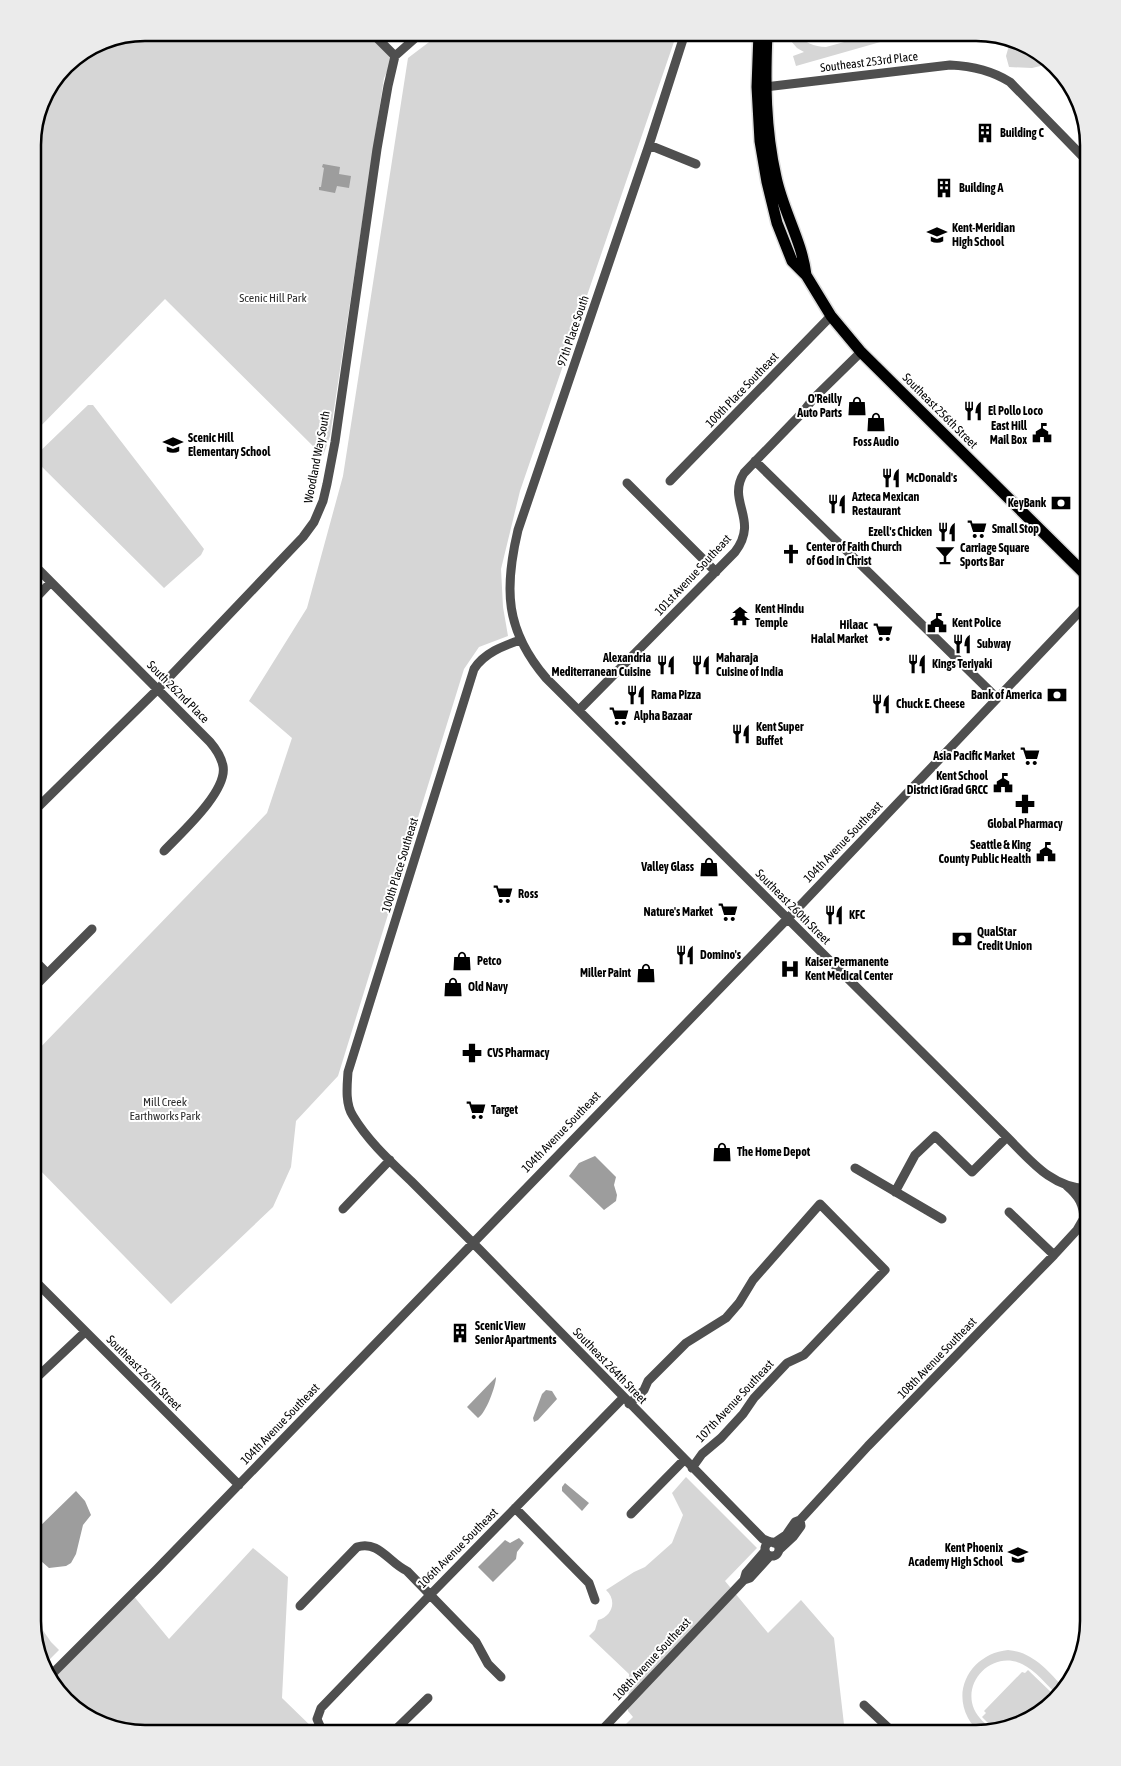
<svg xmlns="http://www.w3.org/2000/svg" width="1121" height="1766" font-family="'Asap Condensed',sans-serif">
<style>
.green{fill:#d6d6d6}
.water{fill:#9d9d9d}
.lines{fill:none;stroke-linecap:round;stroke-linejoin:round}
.major-casing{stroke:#dbdbdb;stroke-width:14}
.minor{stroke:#4f4f4f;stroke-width:9}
.major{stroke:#000;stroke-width:11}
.labels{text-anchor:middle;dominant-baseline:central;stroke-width:4;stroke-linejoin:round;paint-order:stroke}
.street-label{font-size:12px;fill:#000;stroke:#fff}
.poi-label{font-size:12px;font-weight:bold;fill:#000;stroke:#fff;text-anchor:start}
.park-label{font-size:12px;fill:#2d2d2d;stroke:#fff}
.rim{fill:none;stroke:#000;stroke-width:2.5}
</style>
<rect width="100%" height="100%" fill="#fff"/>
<!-- green -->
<path class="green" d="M145,33h227l23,23 -11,22 -54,358 -7,20 -158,-157 -132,135v-296l8,-36 25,-37 36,-24z
M441,33h236l-157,458 -19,78 2,38 5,29 -29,11 -15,22 -126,407 -42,45 -5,46 -18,40 -102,97 -138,-141v-108l234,-242 25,-75 -43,-37 58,-93 36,-132 65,-418z
M784,33h12c8,9 18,14 30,14l51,-14h35l-116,33 -3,-10 11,-4 -7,-4z
M821,33h35l-32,9z
M1010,42l29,10 10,12 -17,4 -23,-1 -3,-11z
M88,405h5l111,144 -3,6 -37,33 -131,-130z
M686,1477l71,71 -32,33 43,52 33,-33 33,38 11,95h-179l-15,-6 -23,6h-11l16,-16 -5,-6 1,-37 -40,-38 6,-6 3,-10c15,-4 19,-20 8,-30l28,-18 11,-5 27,-24 11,-28 -11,-22z
M253,1548l35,29 -6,121 36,35h-180l-55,-18 -34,-38 83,-83 37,45z
M33,1616l18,26 8,8 -11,11 -8,-8z
M1008,1650c25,2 40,21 56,38l-7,7c-10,-10 -22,-25 -35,-31 -28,-14 -60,16 -48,45 4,9 12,15 18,21l-12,2c-4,-4 -9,-8 -12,-14 -17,-32 7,-65 40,-68z
M1028,1670l27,26 -29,26 -32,7 -12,-12 4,-4 -2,-2 38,-39 3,1z"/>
<!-- water -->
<path class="water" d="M323,164l17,3 -1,7 12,2 -2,12 -12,-2 -2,7 -16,-3v-3h2l3,-19 -2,-1z
M595,1156l21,21 -2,8 3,10 -1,6 -12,9 -35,-34 10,-13z
M496,1377c0,9 -10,36 -18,41l-11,-11z
M546,1390l6,1 5,8 -19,21 -4,2 -1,-4 9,-24z
M565,1483l24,20 -7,8 -20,-20v-4z
M76,1491l9,10 6,14 -8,10 -7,29 -5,9 -5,3 -17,2 -16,-14v-21z
M519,1538l5,5 -7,9 -1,7 -23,23 -15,-15 27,-27 5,3z
M639,1726l12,1 15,6h-38z"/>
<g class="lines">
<defs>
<path id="major" d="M759,33l-2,54 3,54 7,41 10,41 15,38 14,14 25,41 30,36 227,225
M767,33c-2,49 -2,95 9,144 7,34 26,64 30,98"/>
</defs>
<!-- major casing -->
<use href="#major" class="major-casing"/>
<!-- minor -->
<path class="minor" d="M372,33l23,23
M685,33l-36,112 -131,385c-14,59 -13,100 28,148l461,459c24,24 45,51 81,52
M395,56l26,-23
M765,87l185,-22c22,1 41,5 60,17l78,80
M649,145l47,19
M755,461l242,237
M670,481l161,-165
M627,483l89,89
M33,564l177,178c6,7 11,14 13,24 5,25 -42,67 -59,85
M33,601l18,-19
M520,640c-17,6 -36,13 -46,29l-126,403c-1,14 -3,32 5,44 15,25 37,45 58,65 23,23 46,46 69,69 95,96 188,193 283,289l7,3
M579,710l156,-158c25,-33 -9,-50 9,-79l59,-61 10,-13 48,-47
M33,812l125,-123 145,-152 11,-15 9,-21 4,-17 8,-42 42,-293 11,-63 7,-30
M33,959l14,14
M33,988l59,-59
M855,1168l87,51
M1067,1186c12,10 17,19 17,35l4,4
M895,1192l20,-37 20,-19 37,36 35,-35
M343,1209l47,-49
M1009,1212l45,43
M33,1279l206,206
M33,1381l52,-49
M629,1404l15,-14 4,-9 38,-38 40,-25 13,-15 14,-23 67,-76 65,66 -81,85 -17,8 -33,35 -11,16 -22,24 -19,16 -10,14
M515,1508l74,75 6,17
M631,1514l53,-54
M765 1549a7 7 0 1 1 14 0a7 7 0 1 1-14 0Z
M774,1543l12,-8 9,-13 5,-2 68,-74 186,-191 23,-25 11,-19
M779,1550l14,-13 8,-11 -1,-6
M744,1580l2,-7 19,-22
M300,1606l57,-59c22,-7 32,16 50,24l69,71 12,22 13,13
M49,1677l108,-108 638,-658 293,-308
M864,1705l30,28
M323,1733l-6,-14 4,-11 109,-113 193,-197
M392,1733l36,-35
M599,1733l145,-153 6,-2 20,-22"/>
<!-- major -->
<use href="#major" class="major"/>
</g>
<!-- icons -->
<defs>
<symbol id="building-bare" viewBox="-9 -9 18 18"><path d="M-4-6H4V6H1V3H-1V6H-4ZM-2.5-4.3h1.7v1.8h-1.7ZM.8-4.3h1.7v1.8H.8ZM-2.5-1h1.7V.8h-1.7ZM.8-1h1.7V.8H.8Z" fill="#000" stroke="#fff" stroke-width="2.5" paint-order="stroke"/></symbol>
<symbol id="school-bare" viewBox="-9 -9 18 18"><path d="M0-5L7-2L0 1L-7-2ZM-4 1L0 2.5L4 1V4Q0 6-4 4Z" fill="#000" stroke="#fff" stroke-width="2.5" paint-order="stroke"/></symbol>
<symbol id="shop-bare" viewBox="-9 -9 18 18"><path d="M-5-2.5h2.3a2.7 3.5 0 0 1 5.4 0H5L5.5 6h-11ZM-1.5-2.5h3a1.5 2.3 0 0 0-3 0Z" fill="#000" stroke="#fff" stroke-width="2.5" paint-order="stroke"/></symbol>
<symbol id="restaurant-bare" viewBox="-9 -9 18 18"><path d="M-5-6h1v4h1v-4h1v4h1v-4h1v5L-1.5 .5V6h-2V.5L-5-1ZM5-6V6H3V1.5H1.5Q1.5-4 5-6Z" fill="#000" stroke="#fff" stroke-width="2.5" paint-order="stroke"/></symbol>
<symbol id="civic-bare" viewBox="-9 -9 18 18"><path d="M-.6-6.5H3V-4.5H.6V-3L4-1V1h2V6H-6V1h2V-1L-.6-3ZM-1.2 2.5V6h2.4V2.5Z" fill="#000" stroke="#fff" stroke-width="2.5" paint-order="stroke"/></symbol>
<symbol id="bank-bare" viewBox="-9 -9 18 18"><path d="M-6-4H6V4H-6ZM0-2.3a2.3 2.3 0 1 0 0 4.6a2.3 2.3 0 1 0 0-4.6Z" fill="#000" stroke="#fff" stroke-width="2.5" paint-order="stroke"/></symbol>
<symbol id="supermarket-bare" viewBox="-9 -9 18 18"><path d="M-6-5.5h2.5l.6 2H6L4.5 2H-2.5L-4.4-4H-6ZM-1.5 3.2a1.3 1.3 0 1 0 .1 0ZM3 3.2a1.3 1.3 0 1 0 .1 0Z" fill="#000" stroke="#fff" stroke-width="2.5" paint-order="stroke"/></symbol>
<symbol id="church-bare" viewBox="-9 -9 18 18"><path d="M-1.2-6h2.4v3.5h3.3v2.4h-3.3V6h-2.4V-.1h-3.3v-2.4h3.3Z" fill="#000" stroke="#fff" stroke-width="2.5" paint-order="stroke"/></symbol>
<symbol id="bar-bare" viewBox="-9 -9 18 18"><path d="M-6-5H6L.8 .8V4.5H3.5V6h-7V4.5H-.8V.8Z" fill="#000" stroke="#fff" stroke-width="2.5" paint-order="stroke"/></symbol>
<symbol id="temple-bare" viewBox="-9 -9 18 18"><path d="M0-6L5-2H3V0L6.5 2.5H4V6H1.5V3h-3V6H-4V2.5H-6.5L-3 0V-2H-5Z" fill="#000" stroke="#fff" stroke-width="2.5" paint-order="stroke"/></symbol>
<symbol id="pharmacy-bare" viewBox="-9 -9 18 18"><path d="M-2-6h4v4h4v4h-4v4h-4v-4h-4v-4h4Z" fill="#000" stroke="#fff" stroke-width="2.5" paint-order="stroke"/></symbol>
<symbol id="hospital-bare" viewBox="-9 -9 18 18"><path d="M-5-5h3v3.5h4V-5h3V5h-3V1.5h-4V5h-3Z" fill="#000" stroke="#fff" stroke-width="2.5" paint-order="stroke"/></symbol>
</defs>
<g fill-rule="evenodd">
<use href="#building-bare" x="971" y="119" width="28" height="28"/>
<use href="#building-bare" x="930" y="174" width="28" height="28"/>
<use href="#school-bare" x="923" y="221" width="28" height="28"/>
<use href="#shop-bare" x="843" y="392" width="28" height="28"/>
<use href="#restaurant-bare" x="959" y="397" width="28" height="28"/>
<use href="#shop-bare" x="862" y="408" width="28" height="28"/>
<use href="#civic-bare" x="1028" y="419" width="28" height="28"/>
<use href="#school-bare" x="159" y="431" width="28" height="28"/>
<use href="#restaurant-bare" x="877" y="464" width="28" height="28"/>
<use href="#bank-bare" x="1047" y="489" width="28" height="28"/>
<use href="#restaurant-bare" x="823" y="490" width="28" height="28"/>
<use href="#supermarket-bare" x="963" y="515" width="28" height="28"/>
<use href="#restaurant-bare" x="933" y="518" width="28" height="28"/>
<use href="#church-bare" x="777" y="540" width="28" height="28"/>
<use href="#bar-bare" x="931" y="541" width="28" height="28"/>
<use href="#temple-bare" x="726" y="602" width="28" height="28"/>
<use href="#civic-bare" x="923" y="609" width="28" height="28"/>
<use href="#supermarket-bare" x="869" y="618" width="28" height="28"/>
<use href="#restaurant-bare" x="948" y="630" width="28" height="28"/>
<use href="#restaurant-bare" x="903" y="650" width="28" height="28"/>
<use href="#restaurant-bare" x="652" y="651" width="28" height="28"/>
<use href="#restaurant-bare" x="687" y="651" width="28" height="28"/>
<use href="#restaurant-bare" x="622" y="681" width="28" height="28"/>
<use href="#bank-bare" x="1043" y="681" width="28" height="28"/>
<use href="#restaurant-bare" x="867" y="690" width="28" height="28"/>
<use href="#supermarket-bare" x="605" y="702" width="28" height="28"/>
<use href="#restaurant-bare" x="727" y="720" width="28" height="28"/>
<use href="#supermarket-bare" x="1016" y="742" width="28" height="28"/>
<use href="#civic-bare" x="989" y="769" width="28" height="28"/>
<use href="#pharmacy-bare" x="1011" y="790" width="28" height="28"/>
<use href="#civic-bare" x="1032" y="838" width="28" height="28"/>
<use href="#shop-bare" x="695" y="853" width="28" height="28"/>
<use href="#supermarket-bare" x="489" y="880" width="28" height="28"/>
<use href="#supermarket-bare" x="714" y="898" width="28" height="28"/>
<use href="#restaurant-bare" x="820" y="901" width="28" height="28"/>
<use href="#bank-bare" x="948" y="925" width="28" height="28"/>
<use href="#restaurant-bare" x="671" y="941" width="28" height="28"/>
<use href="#shop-bare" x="448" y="947" width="28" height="28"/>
<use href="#hospital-bare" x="776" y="955" width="28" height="28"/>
<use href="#shop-bare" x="632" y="959" width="28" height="28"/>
<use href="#shop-bare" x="439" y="973" width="28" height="28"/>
<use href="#pharmacy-bare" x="458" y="1039" width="28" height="28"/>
<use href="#supermarket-bare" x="462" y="1096" width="28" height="28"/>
<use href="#shop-bare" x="708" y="1138" width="28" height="28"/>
<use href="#building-bare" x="446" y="1319" width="28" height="28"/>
<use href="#school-bare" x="1004" y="1541" width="28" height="28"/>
</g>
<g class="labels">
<!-- street labels -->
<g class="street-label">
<text transform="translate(869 62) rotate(-7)">Southeast 253rd Place</text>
<text transform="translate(573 331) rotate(-71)">97th Place South</text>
<text transform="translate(742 390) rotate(-46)">100th Place Southeast</text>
<text transform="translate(940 411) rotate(45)">Southeast 256th Street</text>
<text transform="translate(317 457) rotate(-79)">Woodland Way South</text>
<text transform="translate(693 575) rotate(-47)">101st Avenue Southeast</text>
<text transform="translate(178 692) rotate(45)">South 262nd Place</text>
<text transform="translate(843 842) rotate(-46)">104th Avenue Southeast</text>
<text transform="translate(400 865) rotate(-73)">100th Place Southeast</text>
<text transform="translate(793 907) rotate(45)">Southeast 260th Street</text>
<text transform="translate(561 1132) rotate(-46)">104th Avenue Southeast</text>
<text transform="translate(937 1358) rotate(-46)">108th Avenue Southeast</text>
<text transform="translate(610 1366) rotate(46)">Southeast 264th Street</text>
<text transform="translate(144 1373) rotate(45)">Southeast 267th Street</text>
<text transform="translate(735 1401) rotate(-47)">107th Avenue Southeast</text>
<text transform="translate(280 1424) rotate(-46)">104th Avenue Southeast</text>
<text transform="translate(458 1548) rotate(-45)">106th Avenue Southeast</text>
<text transform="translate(652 1659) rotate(-47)">108th Avenue Southeast</text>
</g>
<!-- poi labels -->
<g class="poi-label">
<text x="1000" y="133">Building C</text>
<text x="959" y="188">Building A</text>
<text x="952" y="228">Kent-Meridian<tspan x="952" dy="14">High School</tspan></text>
<text x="842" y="399" text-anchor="end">O'Reilly<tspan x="842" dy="14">Auto Parts</tspan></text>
<text x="988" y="411">El Pollo Loco</text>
<text x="1027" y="426" text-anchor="end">East Hill<tspan x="1027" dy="14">Mail Box</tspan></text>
<text x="188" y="438">Scenic Hill<tspan x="188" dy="14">Elementary School</tspan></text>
<text x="876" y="442" text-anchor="middle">Foss Audio</text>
<text x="906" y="478">McDonald's</text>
<text x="852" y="497">Azteca Mexican<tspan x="852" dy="14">Restaurant</tspan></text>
<text x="1046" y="503" text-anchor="end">KeyBank</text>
<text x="992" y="529">Small Stop</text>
<text x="932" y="532" text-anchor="end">Ezell's Chicken</text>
<text x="806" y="547">Center of Faith Church<tspan x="806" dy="14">of God in Christ</tspan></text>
<text x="960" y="548">Carriage Square<tspan x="960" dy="14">Sports Bar</tspan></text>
<text x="755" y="609">Kent Hindu<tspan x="755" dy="14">Temple</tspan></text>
<text x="952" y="623">Kent Police</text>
<text x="868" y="625" text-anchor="end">Hilaac<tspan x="868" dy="14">Halal Market</tspan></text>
<text x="977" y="644">Subway</text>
<text x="651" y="658" text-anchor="end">Alexandria<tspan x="651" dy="14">Mediterranean Cuisine</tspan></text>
<text x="716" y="658">Maharaja<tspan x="716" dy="14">Cuisine of India</tspan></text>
<text x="932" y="664">Kings Teriyaki</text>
<text x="651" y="695">Rama Pizza</text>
<text x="1042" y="695" text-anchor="end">Bank of America</text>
<text x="896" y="704">Chuck E. Cheese</text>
<text x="634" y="716">Alpha Bazaar</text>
<text x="756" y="727">Kent Super<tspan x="756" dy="14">Buffet</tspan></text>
<text x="1015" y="756" text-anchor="end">Asia Pacific Market</text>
<text x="988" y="776" text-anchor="end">Kent School<tspan x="988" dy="14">District iGrad GRCC</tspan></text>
<text x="1025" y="824" text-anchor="middle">Global Pharmacy</text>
<text x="1031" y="845" text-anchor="end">Seattle &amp; King<tspan x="1031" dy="14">County Public Health</tspan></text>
<text x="694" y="867" text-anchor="end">Valley Glass</text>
<text x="518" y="894">Ross</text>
<text x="713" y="912" text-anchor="end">Nature's Market</text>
<text x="849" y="915">KFC</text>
<text x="977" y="932">QualStar<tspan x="977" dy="14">Credit Union</tspan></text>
<text x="700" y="955">Domino's</text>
<text x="477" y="961">Petco</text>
<text x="805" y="962">Kaiser Permanente<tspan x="805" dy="14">Kent Medical Center</tspan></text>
<text x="631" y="973" text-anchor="end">Miller Paint</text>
<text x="468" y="987">Old Navy</text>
<text x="487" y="1053">CVS Pharmacy</text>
<text x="491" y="1110">Target</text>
<text x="737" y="1152">The Home Depot</text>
<text x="475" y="1326">Scenic View<tspan x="475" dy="14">Senior Apartments</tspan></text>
<text x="1003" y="1548" text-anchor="end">Kent Phoenix<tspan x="1003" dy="14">Academy High School</tspan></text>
</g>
<!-- park labels -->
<g class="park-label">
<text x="273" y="298">Scenic Hill Park</text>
<text x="165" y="1102">Mill Creek<tspan x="165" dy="14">Earthworks Park</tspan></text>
</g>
</g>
<!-- crop -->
<path d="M0 0H1121V1766H0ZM145 41H976A104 104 0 0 1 1080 145V1621A104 104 0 0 1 976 1725H145A104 104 0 0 1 41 1621V145A104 104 0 0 1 145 41Z" fill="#ebebeb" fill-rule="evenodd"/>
<path class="rim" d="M145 41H976A104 104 0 0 1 1080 145V1621A104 104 0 0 1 976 1725H145A104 104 0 0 1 41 1621V145A104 104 0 0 1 145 41Z"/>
</svg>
